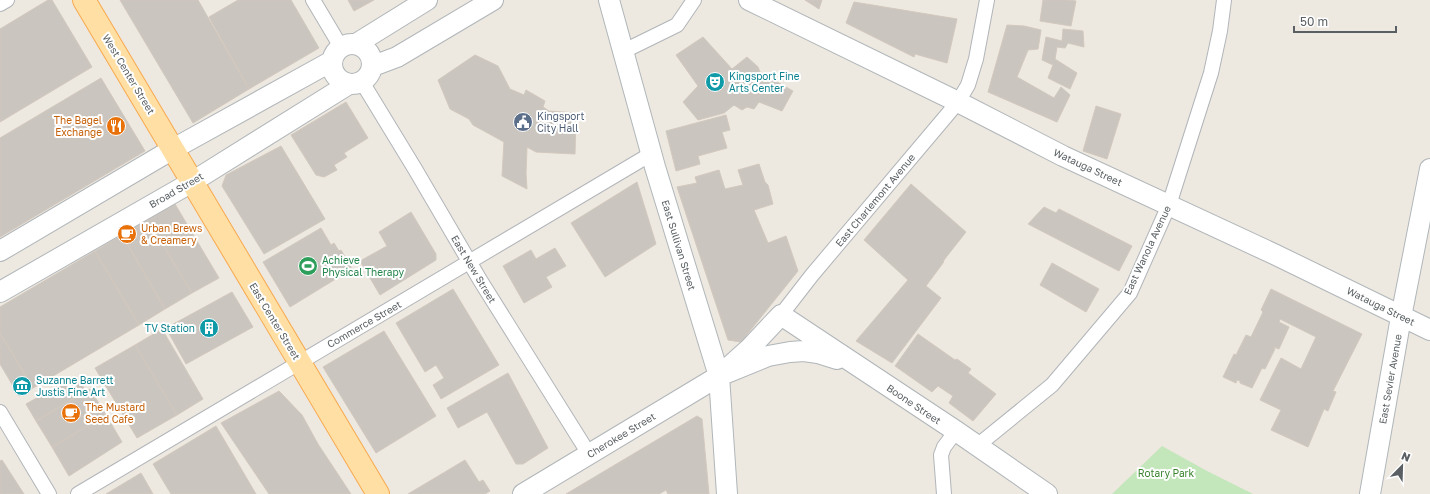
<svg xmlns="http://www.w3.org/2000/svg" width="1430" height="494" font-family="'Golos Text',sans-serif">
<style>
.green{fill:#c3e7bb}
.building{fill:#cac5bf;stroke:#d2c8be}
.lines{fill:none;stroke-linecap:round;stroke-linejoin:round}
.street-casing{stroke:#b1b5b9;stroke-width:16}
.secondary-casing{stroke:#b0b6b9;stroke-width:22}
.primary-casing{stroke:#f8a94e;stroke-width:24}
.street{stroke:#fff;stroke-width:14}
.secondary{stroke:#fff;stroke-width:20}
.primary{stroke:#ffdfa3;stroke-width:22}
.labels{text-anchor:middle;dominant-baseline:central;stroke-width:4;stroke-linejoin:round;paint-order:stroke}
.street-label{font-size:10px;fill:#595f62;stroke:#fff}
.culture-label{font-size:10px;fill:#0d838f;stroke:#fff;text-anchor:start}
.service-label{font-size:10px;fill:#4e5e75;stroke:#fff;text-anchor:start}
.food-label{font-size:10px;fill:#c56008;stroke:#fff;text-anchor:start}
.leisure-label{font-size:10px;fill:#27864d;stroke:#fff;text-anchor:start}
.park-label{font-size:10px;fill:#3b842f;stroke:#fff}
</style>
<rect width="100%" height="100%" fill="#ede8e0"/>
<!-- green -->
<path class="green" d="M1162,446l45,25 46,23h-141z"/>
<!-- building -->
<path class="building" d="M48,0h4l40,67 -92,55v-93z
M120,0h78l51,89 -56,34z
M238,0h53l28,48 -70,41 -40,-72z
M348,0h26l-20,11z
M805,0h17l-3,9z
M1043,0h25l8,1 -5,25 -31,-5z
M854,2l103,17 -10,44 -32,-9 -1,3 -68,-34z
M1007,25l17,1 17,4 -3,19 -10,1 -11,27 37,21 7,-11 9,8 -13,27 -69,-30z
M1063,29l20,2 1,16 -16,-4 -3,5 -8,-1 -2,12 22,14 -7,16 -22,-11 5,-13 -11,-5 4,-23 16,4z
M703,37l29,32 15,-12 11,10 2,5 33,19 -11,20 -23,-9 -5,7 -7,-2 -5,3 -8,-5 -10,8 -26,7 -15,-18 15,-16 -22,-31z
M475,55l23,11 12,23 14,6 2,-5 19,11 -2,6 6,4 27,2 -1,41 -39,-2 -9,-5 -1,26 1,16 -25,-13 2,-34 -31,-17 -4,-6 -19,-10 -12,-29z
M101,78l44,73 -145,86v-99z
M346,102l22,36 -24,15 3,4 -13,8 3,5 -13,7 -8,-2 -25,-40z
M1096,106l25,8 -14,45 -24,-8z
M726,115l4,15 -8,2 5,16 -29,8 2,8 -24,7 -10,-40z
M281,146l44,73 -61,35 -42,-68 4,-11z
M759,164l6,18 3,3 5,19 -19,6 14,33 18,-7 12,35 -57,71 -13,-2 -51,-153 20,-4 -2,-6 24,-7 6,19 18,-4 -5,-15z
M637,182l19,62 -51,33 -34,-54z
M911,184l55,48 -22,28 -1,3 -17,23 15,12 -49,65 -36,-22 52,-61 -44,-40z
M175,204l44,74 -27,15 -44,-73z
M1044,207l12,6 3,-4 73,37 -13,25 -91,-47z
M411,212l25,42v6l-56,35 -20,-34 27,-15 -8,-14z
M148,220l44,73 -27,16 -43,-74z
M321,228l10,17 3,-2 5,8 2,-1 11,19 -62,38 -27,-45z
M122,235l43,74 -26,16 -44,-74z
M555,248l11,18 -20,11 6,10 -28,16 -21,-37 28,-16 5,9z
M95,251l44,74 -106,63 -33,-55v-26z
M1052,263l47,26 -13,23 -46,-27z
M453,289l46,76 -58,34 -8,-14 11,-7 -8,-13 -11,7 -29,-49z
M1271,289l91,45 -29,57 3,1 -8,19 -4,-2 -16,38 -37,-17 10,-20 -21,-10 21,-42 20,11 15,-32 -36,-18 -1,3 10,5 -10,22 -5,-2 1,2 -10,20 -3,-1 -10,20 -12,-5v-2l-3,-1 -1,3 -13,-6 11,-23 2,1 10,-20 5,2 12,-25 -2,-2z
M232,292l21,35 -67,37 -20,-36z
M162,329l41,70 -26,16 -42,-70z
M384,331l52,85 -60,37 -53,-86z
M0,333l33,55 -14,8 -19,-32z
M918,334l37,26 2,-1 14,10 -3,4 28,21 -23,27 -24,-18 4,-7 -15,-10 -6,6 -37,-26z
M135,345l42,70 -40,23 -42,-70z
M508,373l40,75 -25,16h-7l-29,-52 -29,16 -11,-20z
M76,376l10,15 -50,30 -10,-17z
M90,389l16,26 -54,32 -16,-26z
M279,391l23,24 16,29 33,50h-82l-48,-71z
M106,415l16,27 -53,34 -17,-29z
M697,416l5,3 7,75h-41l-2,-4 -7,4h-93z
M216,426l40,68h-85l-18,-30z
M2,460l22,34h-24v-33z
M465,460l14,22 4,-2 7,11 -5,3h-77z
M141,473l12,21h-47z"/>
<g class="lines">
<defs>
<path id="street" d="M313,0l28,47
M0,4l7,-4
M624,51l53,-26 17,-25
M362,82l53,87 65,111 109,174
M781,315l31,-40 146,-173 10,-17 8,-26 11,-59
M0,412l49,82
M977,446l75,-61 78,-92 39,-88 42,-132 9,-42 4,-31
M78,494l573,-340
M944,494l-3,-39 3,-8 12,-16"/>
<path id="secondary" d="M609,0l46,167 64,209 8,118
M749,0l209,102 105,54 213,99 154,75
M332 64a20 20 0 1 1 40 0a20 20 0 1 1-40 0Z
M356,44l71,-44
M373,66l24,-9 96,-57
M0,251l173,-102 159,-88
M0,292l192,-110 157,-98
M719,376l30,-27 32,-34 175,116 91,63
M523,494l196,-118 49,-20 22,-4 14,-1 14,2 19,6
M1370,494l31,-177 29,-148"/>
<path id="primary" d="M84,0l294,494"/>
</defs>
<!-- street casing -->
<use href="#street" class="street-casing"/>
<!-- secondary casing -->
<use href="#secondary" class="secondary-casing"/>
<!-- primary casing -->
<use href="#primary" class="primary-casing"/>
<!-- street -->
<use href="#street" class="street"/>
<!-- secondary -->
<use href="#secondary" class="secondary"/>
<!-- primary -->
<use href="#primary" class="primary"/>
</g>
<!-- icons -->
<defs>
<symbol id="theatre-disc" viewBox="-11 -11 22 22"><circle r="9.5" fill="#0f9aa8" stroke="#fff"/><path d="M-5-5.5Q0-4 5-5.5V0Q5 5 0 6Q-5 5-5 0ZM-3.3-2.5H-1v1.5H-3.3ZM1-2.5H3.3v1.5H1ZM-2.8 1Q0 5.5 2.8 1Z" fill="#fff"/></symbol>
<symbol id="civic-disc" viewBox="-11 -11 22 22"><circle r="9.5" fill="#5c6f8a" stroke="#fff"/><path d="M-.6-6.5H3V-4.5H.6V-3L4-1V1h2V6H-6V1h2V-1L-.6-3ZM-1.2 2.5V6h2.4V2.5Z" fill="#fff"/></symbol>
<symbol id="restaurant-disc" viewBox="-11 -11 22 22"><circle r="9.5" fill="#e8710a" stroke="#fff"/><path d="M-5-6h1v4h1v-4h1v4h1v-4h1v5L-1.5 .5V6h-2V.5L-5-1ZM5-6V6H3V1.5H1.5Q1.5-4 5-6Z" fill="#fff"/></symbol>
<symbol id="cafe-disc" viewBox="-11 -11 22 22"><circle r="9.5" fill="#e8710a" stroke="#fff"/><path d="M-5.5-4.5H6V0H3Q3 3.5 0 3.5H-2.5Q-5.5 3.5-5.5 0ZM3-3.2v2h1.7v-2ZM-6 4.5H4V6H-6Z" fill="#fff"/></symbol>
<symbol id="stadium-disc" viewBox="-11 -11 22 22"><circle r="9.5" fill="#2e9e5b" stroke="#fff"/><path d="M0-5a6.5 5 0 1 0 0 10a6.5 5 0 1 0 0-10ZM-3.5-1.8h7v3.6h-7Z" fill="#fff"/></symbol>
<symbol id="building-disc" viewBox="-11 -11 22 22"><circle r="9.5" fill="#0f9aa8" stroke="#fff"/><path d="M-4-6H4V6H1V3H-1V6H-4ZM-2.5-4.3h1.7v1.8h-1.7ZM.8-4.3h1.7v1.8H.8ZM-2.5-1h1.7V.8h-1.7ZM.8-1h1.7V.8H.8Z" fill="#fff"/></symbol>
<symbol id="museum-disc" viewBox="-11 -11 22 22"><circle r="9.5" fill="#0f9aa8" stroke="#fff"/><path d="M0-6L6-3V-2H-6V-3ZM-5-1h2V3h-2ZM-1-1h2V3h-2ZM3-1h2V3H3ZM-6 4H6V6H-6Z" fill="#fff"/></symbol>
</defs>
<g fill-rule="evenodd">
<use href="#theatre-disc" x="704" y="71" width="22" height="22"/>
<use href="#civic-disc" x="512" y="111" width="22" height="22"/>
<use href="#restaurant-disc" x="105" y="115" width="22" height="22"/>
<use href="#cafe-disc" x="116" y="223" width="22" height="22"/>
<use href="#stadium-disc" x="297" y="255" width="22" height="22"/>
<use href="#building-disc" x="198" y="317" width="22" height="22"/>
<use href="#museum-disc" x="11" y="375" width="22" height="22"/>
<use href="#cafe-disc" x="60" y="402" width="22" height="22"/>
</g>
<g class="labels">
<!-- street labels -->
<g class="street-label">
<text transform="translate(129 74) rotate(59)">West Center Street</text>
<text transform="translate(1088 167) rotate(25)">Watauga Street</text>
<text transform="translate(176 190) rotate(-30)">Broad Street</text>
<text transform="translate(875 200) rotate(-50)">East Charlemont Avenue</text>
<text transform="translate(679 245) rotate(73)">East Sullivan Street</text>
<text transform="translate(1147 250) rotate(-65)">East Wanola Avenue</text>
<text transform="translate(474 269) rotate(59)">East New Street</text>
<text transform="translate(1381 306) rotate(26)">Watauga Street</text>
<text transform="translate(275 321) rotate(59)">East Center Street</text>
<text transform="translate(364 324) rotate(-30)">Commerce Street</text>
<text transform="translate(1390 379) rotate(-80)">East Sevier Avenue</text>
<text transform="translate(914 404) rotate(34)">Boone Street</text>
<text transform="translate(621 435) rotate(-31)">Cherokee Street</text>
</g>
<!-- culture labels -->
<g class="culture-label">
<text x="729" y="76">Kingsport Fine<tspan x="729" dy="12">Arts Center</tspan></text>
<text x="195" y="328" text-anchor="end">TV Station</text>
<text x="36" y="380">Suzanne Barrett<tspan x="36" dy="12">Justis Fine Art</tspan></text>
</g>
<!-- service labels -->
<g class="service-label">
<text x="537" y="116">Kingsport<tspan x="537" dy="12">City Hall</tspan></text>
</g>
<!-- food labels -->
<g class="food-label">
<text x="102" y="120" text-anchor="end">The Bagel<tspan x="102" dy="12">Exchange</tspan></text>
<text x="141" y="228">Urban Brews<tspan x="141" dy="12">&amp; Creamery</tspan></text>
<text x="85" y="407">The Mustard<tspan x="85" dy="12">Seed Cafe</tspan></text>
</g>
<!-- leisure labels -->
<g class="leisure-label">
<text x="322" y="260">Achieve<tspan x="322" dy="12">Physical Therapy</tspan></text>
</g>
<!-- park labels -->
<g class="park-label">
<text x="1166" y="473">Rotary Park</text>
</g>
</g>
<!-- north arrow -->
<g transform="translate(1402 466) rotate(23)" stroke="#ffffff" stroke-width="3" paint-order="stroke">
<path d="M0-3L7 15L0 10L-7 15Z" fill="#595f62"/>
<text y="-6" font-size="11" font-weight="bold" text-anchor="middle" fill="#595f62">N</text>
</g>
<!-- scale -->
<path d="M1294 26v6h102v-6" fill="none" stroke="#595f62" stroke-width="2"/>
<text x="1300" y="26" font-size="12" fill="#595f62" stroke="#ffffff" stroke-width="3" paint-order="stroke">50 m</text>
</svg>
